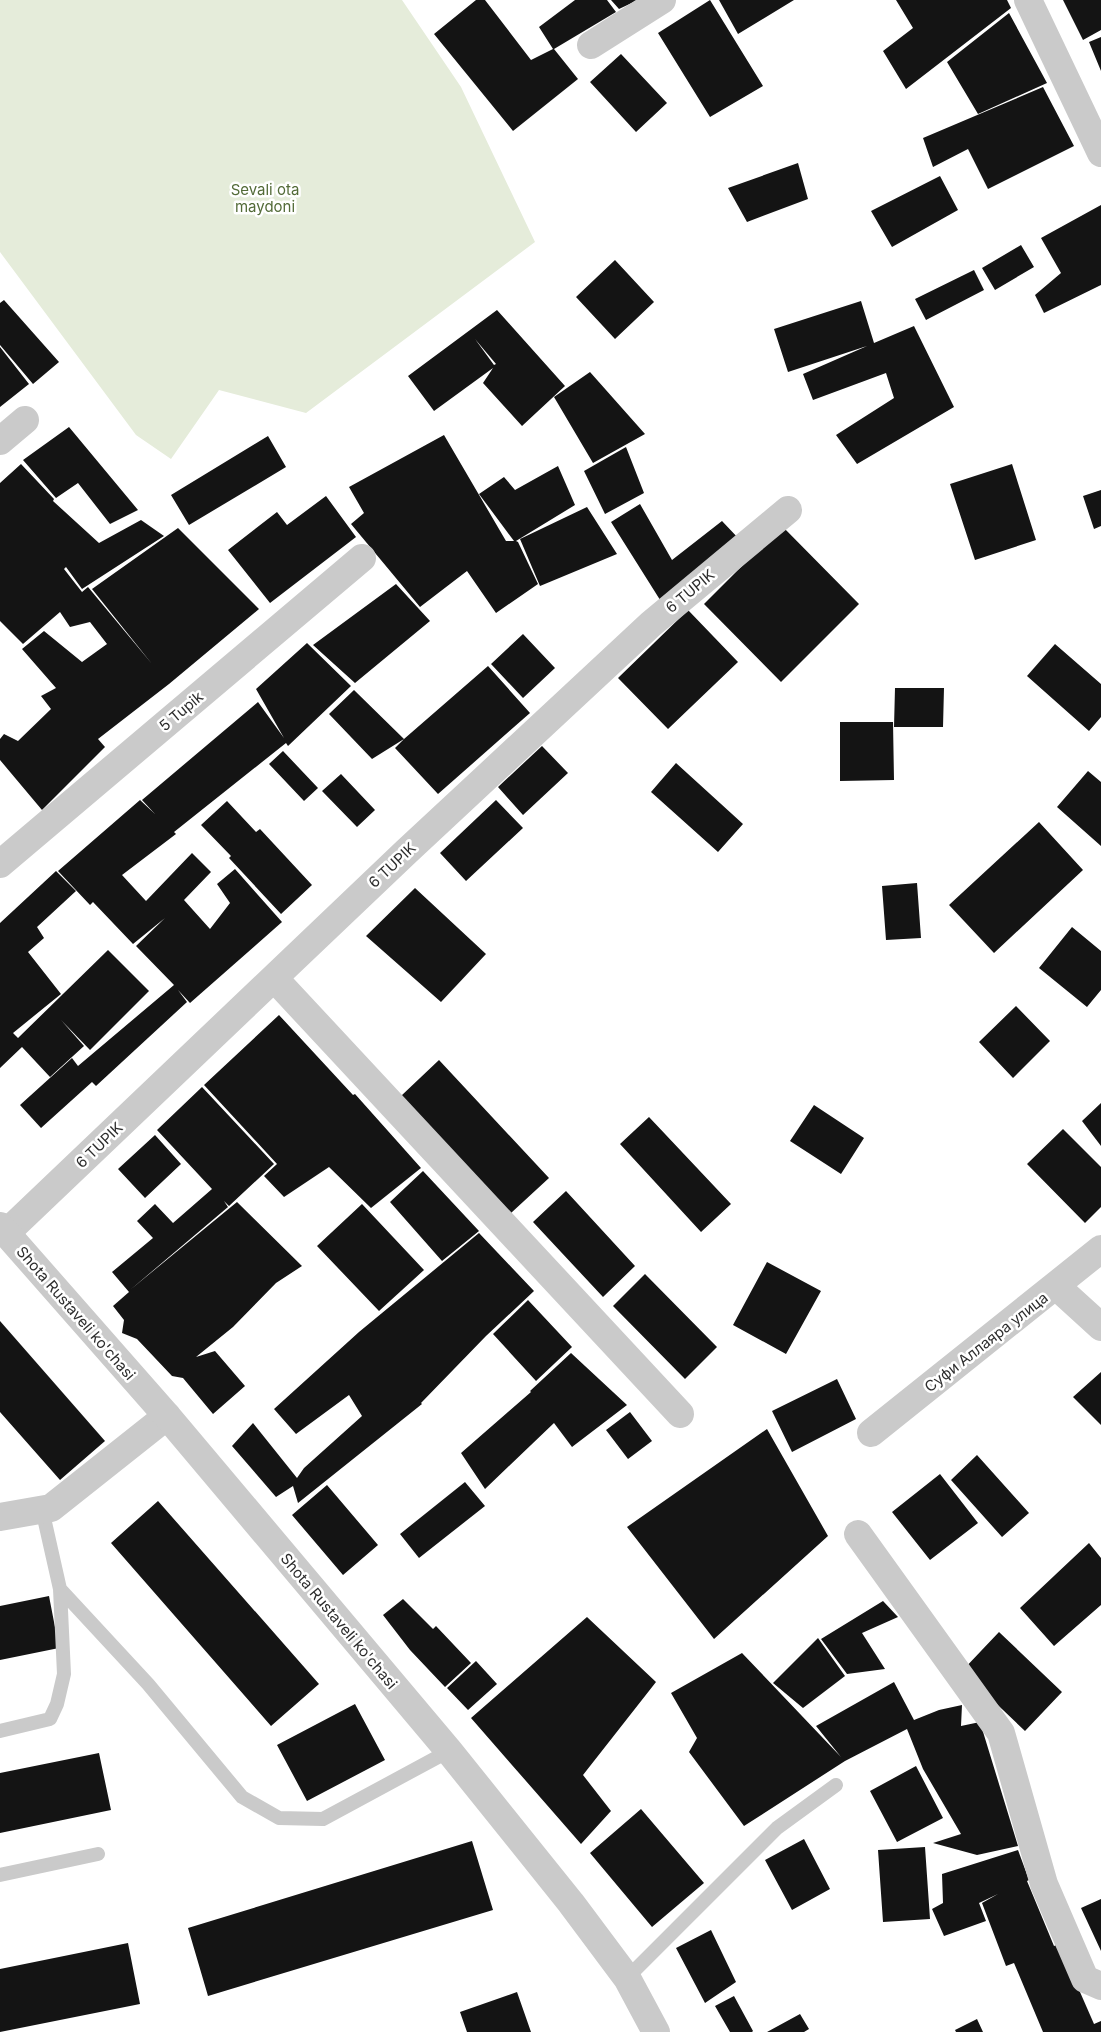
<svg xmlns="http://www.w3.org/2000/svg" width="1101" height="2032" font-family="Inter,sans-serif">
<style>
.green{fill:#e5ecda}
.building{fill:#141414;fill-rule:evenodd}
.lines{fill:none;stroke-linecap:round;stroke-linejoin:round}
.service{stroke:#cacaca;stroke-width:14}
.minor{stroke:#cacaca;stroke-width:28}
.tertiary{stroke:#cacaca;stroke-width:28}
.labels{text-anchor:middle;dominant-baseline:central;stroke-width:5;stroke-linejoin:round;paint-order:stroke}
.park-label{font-size:15px;fill:#536b38;stroke:#fff}
.street-label{font-size:15px;fill:#2d2d2d;stroke:#fff}
</style>
<rect width="100%" height="100%" fill="#fff"/>
<!-- green -->
<path class="green" d="M0,0h402l59,87 74,155 -229,171 -87,-23 -48,69 -35,-24 -136,-183z"/>
<!-- building -->
<path class="building" d="M476,0h9l46,60 22,-11 -14,-22 36,-27h32l9,12 -62,37 24,30 -65,52 -79,-97z
M611,0h27l-19,9z
M710,0l53,86 -53,31 -52,-84z
M719,0h75l-56,34z
M896,0h111l4,8 -105,81 -23,-38 30,-23z
M1063,0h38v30l-18,10z
M1009,13l38,70 -69,31 -31,-52z
M1101,37v34l-12,-29z
M621,54l46,49 -31,29 -46,-50z
M1043,87l31,59 -86,43 -20,-40 -35,18 -10,-29z
M798,163l10,36 -61,23 -19,-34z
M940,176l18,34 -66,37 -21,-36z
M1101,205v80l-57,28 -9,-18 26,-22 -20,-35z
M1021,245l13,22 -39,23 -13,-22z
M615,260l39,42 -39,37 -39,-42z
M974,270l10,20 -58,30 -11,-21z
M4,300l55,62 -26,22 -33,-39v-42z
M861,301l13,42 40,-17 40,81 -97,57 -21,-29 58,-37 -8,-25 -73,27 -10,-26 64,-28 -79,26 -14,-43z
M497,310l68,76 -43,40 -39,-43 10,-15 -59,43 -26,-35zM475,339l21,25 -2,1z
M0,347l29,37 -29,23z
M590,372l55,62 -52,29 -39,-66z
M69,427l69,83 -28,14 -32,-41 -22,15 -33,-38z
M444,435l62,106h8l-35,-47 25,-17 11,13 43,-24 17,39 -59,36 2,1 20,42 -42,29 -29,-42 -47,36 -69,-83 13,-11 -15,-26z
M268,436l18,31 -97,58 -18,-30z
M626,447l18,46 -39,21 -21,-43z
M21,464l33,35 -1,2 46,42 42,-23 23,16 -82,53 -16,-22 -2,2 18,23 6,-5 64,77 -60,-75 86,-61 81,81 -90,75 -71,55 7,8 -63,63 -42,-50v-21l4,-5 14,7 33,-32 -10,-13 15,-8 -34,-39 22,-18 38,31 25,-18 -17,-22 -20,5 -10,-15 -37,32 -23,-23v-138z
M1012,464l24,76 -61,20 -25,-76z
M1101,490v36l-7,3 -11,-33z
M326,496l30,41 -86,66 -42,-53 49,-38 10,13z
M640,504l32,56 50,-39 18,19 -78,63 -51,-81z
M587,507l30,47 -77,32 -20,-47z
M782,526l77,78 -78,78 -77,-78z
M396,584l34,37 -75,62 -42,-38z
M688,610l50,52 -70,67 -50,-51z
M523,634l32,34 -32,30 -32,-34z
M307,643l44,43 -63,60 -2,-3 -112,89 2,2 -54,41 24,26 46,-48 19,19 -27,28 26,29 20,-26 -13,-19 18,-15 47,53 -92,81 -12,-13 9,12 -91,84 -4,-4 -51,46 -21,-23 52,-47 6,8 96,-81 -38,-39 29,-28 -32,26 -40,-42 -3,3 -32,-34 82,-71 15,14 -13,-14 116,-98 26,36 -28,-49z
M1055,644l46,40v33l-12,14 -62,-55z
M488,666l42,47 -92,81 -43,-46 9,-9 -32,20 -43,-45 25,-24 50,49z
M895,688h49l-1,39h-49z
M840,722h53l1,58 -54,1z
M542,746l26,27 -45,42 -25,-28z
M283,751l35,37 -14,13 -35,-37z
M676,763l67,61 -25,28 -67,-60z
M1088,771l13,11v64l-44,-39z
M341,774l34,36 -18,17 -35,-36z
M496,800l27,28 -57,53 -26,-28z
M227,801l29,31 4,-3 52,56 -31,29 -52,-56 2,-2 -30,-31z
M1039,822l44,48 -89,83 -45,-48z
M56,871l20,20 -39,36 7,11 -16,14 33,42 -48,39 5,5 90,-88 41,41 -59,59 -29,-30 23,26 -34,31 -28,-30 -22,21v-145z
M917,883l4,55 -35,2 -4,-54z
M415,888l71,66 -45,48 -75,-66z
M1072,927l29,24v39l-14,17 -48,-39z
M1016,1006l34,35 -37,37 -34,-36z
M279,1015l74,80 2,-1 66,74 -50,40 -42,-41 -45,30 -20,-21 13,-12 -73,-79z
M439,1060l110,118 -38,35 -110,-117z
M202,1087l72,77 -45,42 -5,-5 4,6 -98,83 107,-88 65,64 -26,17 -43,44 -37,30 19,-6 30,35 -32,28 -30,-36 -11,-2 -35,-37 -15,-6 2,-13 -11,-14 16,-14 -17,-20 41,-34 -16,-17 18,-17 18,19 39,-34 -55,-59z
M1101,1103v43l-19,-25z
M814,1105l50,33 -23,36 -51,-33z
M649,1117l82,87 -30,28 -81,-88z
M1063,1129l38,38v40l-16,16 -58,-59z
M155,1135l26,29 -36,34 -27,-29z
M423,1171l56,60 -37,30 -52,-59z
M566,1191l69,75 -32,31 -70,-75z
M362,1204l62,66 -45,41 -62,-65z
M479,1233l55,58 -48,45 -65,67 1,1 -124,99 -5,-17 -17,11 -44,-51 21,-23 44,55 7,-10 58,-52 -13,-21 -53,39 -22,-25 85,-77z
M767,1262l54,29 -35,63 -53,-29z
M645,1274l72,73 -32,32 -72,-73z
M528,1300l44,47 -36,34 -43,-47z
M0,1321l105,120 -45,39 -60,-68z
M571,1353l56,52 -55,42 -18,-24 -69,66 -24,-36 70,-61 -1,-1z
M1101,1372v53l-28,-28z
M837,1379l19,40 -64,33 -20,-41z
M630,1412l22,29 -24,18 -22,-29z
M767,1429l61,107 -114,103 -87,-112z
M977,1455l52,58 -27,24 -51,-57z
M940,1474l38,49 -48,37 -38,-48z
M465,1482l20,24 -66,52 -19,-24z
M327,1485l51,60 -35,30 -51,-60z
M158,1501l161,183 -48,42 -160,-183z
M1089,1543l12,15v47l-47,41 -34,-38z
M49,1596l10,52 -59,12v-54z
M403,1599l30,30 3,-3 35,37 -26,24 -35,-37 -27,-35z
M883,1601l15,16 -36,16 23,36 -38,5 -26,-35z
M587,1617l69,65 -73,93 28,36 -30,33 -110,-126z
M999,1632l63,60 -37,39 -63,-60z
M818,1638l27,38 -42,32 -30,-25z
M742,1653l99,104 -25,-31 78,-44 20,38 25,-10 23,-5 -1,21 19,-4 38,124 -41,9 -44,-12 28,-9 -38,-65 -16,-40 -62,32 -101,65 -55,-74 8,-14 -26,-45z
M476,1661l21,23 -29,26 -21,-22z
M355,1704l30,56 -78,41 -30,-56z
M99,1753l12,57 -111,23v-60z
M916,1766l27,52 -46,24 -27,-51z
M641,1809l63,74 -52,44 -62,-74z
M804,1839l26,50 -38,21 -27,-50z
M472,1841l21,69 -285,86 -20,-68z
M925,1847l5,72 -47,3 -5,-72z
M1018,1850l11,30 -2,1 27,65 5,-2 35,80 7,-3v11h-58l-29,-69 -8,3 -24,-63 16,-9 -19,9 7,18 -42,15 -12,-27 11,-6 -1,-29z
M1101,1899v52l-20,-43z
M711,1930l25,52 -31,21 -29,-55z
M128,1943l12,61 -140,28v-63z
M517,1992l14,40h-64l-7,-20z
M734,1996l19,35 -1,1h-22l-15,-26z
M800,2014l9,15 -5,3h-37z
M977,2019l6,13h-27l-1,-2z"/>
<g class="lines">
<!-- service -->
<path class="service" d="M60,1589l88,95 94,113 37,21 44,1 126,-68
M0,1731l50,-12 7,-15 7,-30 -4,-85 -18,-80
M0,1875l98,-21
M627,1978l150,-150 59,-43"/>
<!-- minor -->
<path class="minor" d="M1028,0l73,153
M591,45l71,-45
M0,441l25,-21
M0,864l362,-306
M274,978l406,436
M6,1233l400,-381 245,-228 137,-114
M1056,1286l45,41
M871,1433l230,-184
M0,1517l51,-9 116,-92
M858,1534l143,199 43,151 41,95 16,7"/>
<!-- tertiary -->
<path class="tertiary" d="M0,1226l167,190 282,335 122,152 56,75 29,54"/>
</g>
<g class="labels">
<!-- park labels -->
<g class="park-label">
<text x="265" y="189">Sevali ota<tspan x="265" dy="17">maydoni</tspan></text>
</g>
<!-- street labels -->
<g class="street-label">
<text transform="translate(690 591) rotate(-40)">6 TUPIK</text>
<text transform="translate(181 711) rotate(-40)">5 Tupik</text>
<text transform="translate(392 865) rotate(-43)">6 TUPIK</text>
<text transform="translate(99 1145) rotate(-44)">6 TUPIK</text>
<text transform="translate(76 1313) rotate(49)">Shota Rustaveli ko'chasi</text>
<text transform="translate(986 1342) rotate(-38)">Суфи Аллаяра улица</text>
<text transform="translate(339 1621) rotate(50)">Shota Rustaveli ko'chasi</text>
</g>
</g>
</svg>
